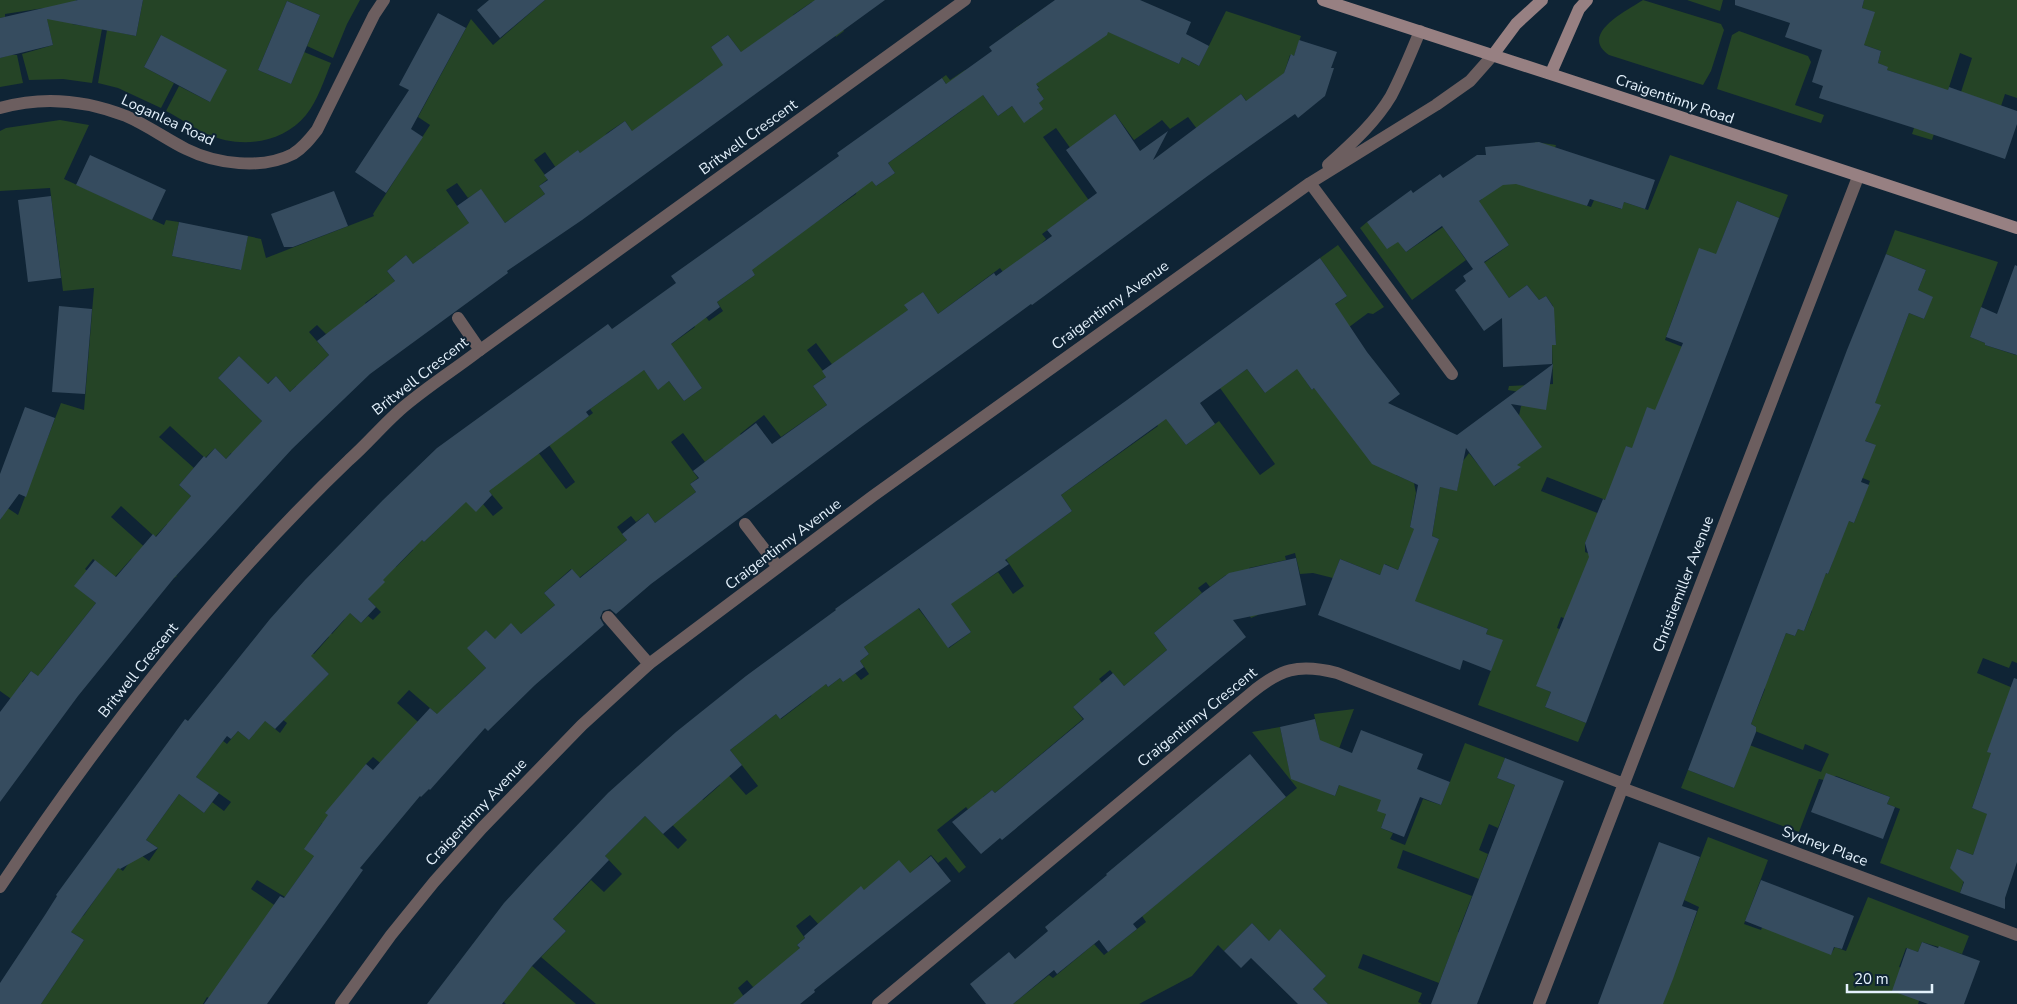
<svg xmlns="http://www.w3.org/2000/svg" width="2017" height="1004" font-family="'Nunito Sans',sans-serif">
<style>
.green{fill:#254426}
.building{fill:#364c5f}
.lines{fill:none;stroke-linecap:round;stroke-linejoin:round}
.lane{stroke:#6c5e5f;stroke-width:12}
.street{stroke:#6c5e5f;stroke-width:12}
.secondary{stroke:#978082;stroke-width:12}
.labels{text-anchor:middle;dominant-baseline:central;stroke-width:4;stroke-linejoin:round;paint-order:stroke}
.street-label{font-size:15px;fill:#e4f1fc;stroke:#0f2435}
</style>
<rect width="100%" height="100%" fill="#0f2435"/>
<!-- green -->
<path class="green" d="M0,0h76l-4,24 30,5 -10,54 -29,-4 -34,1 -7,-26 31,-9 -9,-37 -39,6v3l-5,1z
M143,0h217l-13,24 -14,34 -26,-12 13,-31 -33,-14 -29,69 33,14 13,-32 27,11c-7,17 -13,37 -25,52 -24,29 -66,34 -99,19 -14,-6 -27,-16 -41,-23l13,-25 31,16 -49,-67 -17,32 30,16 -13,25 -43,-20 -20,-5 9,-53 29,6z
M545,0h276l23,31 -8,6 -24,-35 -19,13 2,4 -29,66 -38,-50 -17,12 15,21 -24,12 -68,54 -9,-13 -18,12 -21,28 -8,-11 -15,28 -18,-26 -11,8 14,19 -9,7 6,8 -40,29 -24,-33 -13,8 -11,-15 -11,7 35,50 -41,12 -4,-5 -16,12 12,17 -13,-4 -13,-17 -19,16 18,23 -17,14 -11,-14 -12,9 15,15 -54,16 -9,-9 -8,7 20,23 -15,14 2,3 -17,17 -3,-3 -6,6 -14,-16 -9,8 -28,-28 -21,22 44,43 -28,34 -3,-2 -5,6 -11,-11 -10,10 -35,-32 -11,11 35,31 -15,17 12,11 -21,29 -3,-1 -12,13 -34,-31 -10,11 66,59 -3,2 -28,-25 -15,6 -16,18 -22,-18 -8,10 58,46 -59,-41 -9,12 21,17 -55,69 33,25 -3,4 -40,-30 -9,11 7,5 -12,16 -17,-12v-171l2,-3 -2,-14 18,12 43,-112 23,7 10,-122 -31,3 -13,-103 -50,3v-60l6,-3 54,-8 29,5 -25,54 100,46 2,-5 13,2 -7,34 68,14 8,-34 13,3 5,19 108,-42 -1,-2 57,-89 -12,-8 53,-98 22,26z
M1643,0l78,24 3,6 -13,41 -8,14 -94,-30c-31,-21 19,-45 34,-55z
M1687,0h36l-3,11z
M1864,0h153v98l-12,-4 -4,12 -40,-14 11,-34 -12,-5 -28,87 -20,-6 4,-12 3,-41 -32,-11v-3l-9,-4 3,-12 -28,-10 21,-29 -12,-4z
M1226,11l75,25 -7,20 -4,-1 -11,34 -27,19 -11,-14 -14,11 -21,36 -18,-24 -18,12 -8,-9 -28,20 -19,-26 -44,35 -15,-21 -13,9 58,80 -22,-10 -37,27 4,5 -7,7 -28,37 -11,-15 -62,46 -15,-22 -18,14 31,42 -87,39 -33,-44 -9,7 20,26 -14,10 14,19 -46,32 -17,-22 -24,19 12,17 -29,-3 -18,14 -22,-29 -12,9 27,36 -8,6 6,8 -41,31 -7,-10 -12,9 -5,-6 -14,11 10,13 -48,38 -8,-9 -27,24 11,12 -34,29 -10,-10 -8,7 2,2 -9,8 -10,-11 -18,18 18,20 -31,29 5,37 -51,-44 -12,13 30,27 -25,51 -29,-24 -7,7 -8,77 -5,7 -31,-25 -8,12v21l-29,41 -28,-17 -6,9 48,33 -79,82 -13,-7 -4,7h-162l43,-64 -16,-10 16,-15 24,-34 2,-19 13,9 14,-19 12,9 9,-13 -12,-8 33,-46 25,19 8,-11 12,9 7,-9 -35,-25 8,-11 9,-33 14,11 11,-13 11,9 11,-14 -7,-15 27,22 7,-10 -26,-21 48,-8 20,-20 -28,-27 13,7 15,-17 -11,-10 3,-3 11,10 12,-14 3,-10 14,13 7,-7 5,4 8,-8 -24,-24 28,-31 11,10 17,-17 -24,-25 23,5 12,12 22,-21 -12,-12 30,-10 19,5 10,12 10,-8 -26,-31 61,-25 28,37 9,-7 -26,-37 44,-32 -3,-4 32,-23 11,-31 25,34 11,-8 15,20 18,-13 -32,-43 25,-18 -25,-35 32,20 7,9 14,-10 -6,-9 38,-27 -13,-18 67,-30 47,-33 5,-28 15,20 19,-13 -7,-10 76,-54 -22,-31 4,-3 4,5 15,-10 33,46 14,-10 12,16 7,-4 -4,-7 17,-12 -7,-10 2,-2 -2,-2 -3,2 -20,-58 13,-9 69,6 83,38 11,-25 5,3 -8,18 12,6z
M1739,31l69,25 3,6 -16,43 29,10 -3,8 -104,-34 15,-54z
M10,55h7l6,28 -23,4v-29z
M1535,142l21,3 -15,46 50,16 3,-7 27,9 3,-7 24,8 22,-55 118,40 -9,23 -42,-17 -16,41 8,4 -50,55 -14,39 38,15 -62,97 -15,-6 -5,60 -74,-29 -6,14 59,23 -15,29v9l35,14 -23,65 -36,-14 -4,11 16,7 -36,51 14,6 -6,15 41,16 -8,19 -100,-37 24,-64 -16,-7 2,-5 -74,-28 25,-62 -7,-3 8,-49 17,3 6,-29 6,-8 26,33 11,-9 15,-71 27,-9 -40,-7 1,-4 44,-2 -1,-39h4l-1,-18 -9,-17 7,-4 -7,-10 -7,4 -12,-15 -18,13 -25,-35 25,-18 -8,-11 -44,-17 25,-18 -22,-32 78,14z
M1367,222l31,19 8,11 37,-25 23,33 -54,40 -52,-72z
M1895,230l103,32 -28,75 15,6v2l31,10 1,-3v311l-5,-2 -3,7 -26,-10 -6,15 36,15 -5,71 -24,14 -12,35 16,6 -15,41 -16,-6 9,25 -6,19 -80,-30 20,-54 -13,-5 3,-7 -54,-21 -12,4 -5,-1 -20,53 -118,-44 7,-18 46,18 10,-45 77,29 8,-18 -24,-10 -2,6 -48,-19 1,-4 -5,-3 14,-35 -13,-18 17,6 17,-44 9,3 3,-7 6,2 8,-20 -1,-43 17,6 5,-13 -42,-63 63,25 16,-42 -41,-17 46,-19 -14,-6 48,-126 15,6 8,-22 -14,-7 8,-20 -40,-16z
M1338,245l46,62 -11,7 -5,-1 -39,29 -24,38 7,10 20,-15 70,86 -6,14 18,8 2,10 -6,34 17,7 -8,20 -13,-4 -8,20 -13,-6 -5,11 -40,-16 -7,19 -20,-5 -13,1 -5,-21 -10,3 1,4 -37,8 9,47 -7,3 -25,-43 -16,12 -4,-5 -8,6 4,5 -48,40 13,17 -43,36 -14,-16 -11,9 23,29 -29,-18 -20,17 10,12 -88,74 -3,-3 -9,7 8,42 -25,-32 -29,23 29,37 -7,6 -13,-16 -8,6 -7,-8 -55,48 -15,-16 -41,39 -10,-11 -14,11 9,12 -8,7 19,24 -63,18 -6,-7 -9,8 11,16h-153l-55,-47 25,-26 -13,-12 38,-39 13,12 18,-18 -17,-18 40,-40 33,33 9,-9 -27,-28 30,-26 13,14 17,-15 -3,-23 29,33 12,-9 -28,-36 46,-36 5,5 30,-23 7,-22 10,13 12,-9 3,4 12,-9 6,7 8,-6 -9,-13 9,-7 -5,-7 54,-39 31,40 22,-16 -30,-41 32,-23 10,14 15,-10 15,22 11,-8 -18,-27 66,-48 -11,-16 97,-69 -10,-14 9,-6 29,39 33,-24 41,54 15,-11 -55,-76 27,-19 18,24 48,-73 34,-24 -27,-38z
M1354,709l-31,82 12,5 8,-21 42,16 1,23 -5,14 12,5 -3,6 15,6 18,-46 18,6 24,-62 40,15 -8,20 18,7 -17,43 -9,-4 -10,26 9,4 -9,25 -76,-29 -6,18 75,28 -14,36 22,8 -4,10 -21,-8 -16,41 -76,-29 -5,14 64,25 -4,9 4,2h-94l-15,-15 13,-13 -45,-46 -12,11 -17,-18 -28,28 -6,-6 -26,31 -53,28h-126l36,-29 4,3 41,-34 10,11 42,-33 -4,-6 155,-128 -45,-56 28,-5 9,41 35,-9 -10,-45z
M1708,837l60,23 -24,64 17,6 4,-9 66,33 4,-7 11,4 22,-54 101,39 -7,18 -40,-12 -4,10 -12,-4 -7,19 29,10 -10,27h-274l40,-56 15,-41 -15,-7z
M532,966l44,38h-70l-11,-11z"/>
<!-- building -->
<path class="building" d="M78,0h65l-7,36 -89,-17 6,26 -53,13v-40z
M489,0h56l-45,38 -23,-28z
M815,0h70l-303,220 -75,51 1,2 -138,101 -78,75 -118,129 -96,118 -78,106v-90l31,-41 7,5 58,-73 -22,-17 21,-26 21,17 37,-43 3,3 35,-41 -12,-11 25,-29 2,2 9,-10 11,11 36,-38 -44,-43 21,-22 29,28 8,-8 14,16 39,-37 -12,-14 78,-60 -8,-10 19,-16 7,9 56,-41 -12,-17 24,-17 24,34 40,-29 -6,-8 9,-6 -4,-5 34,-25 2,3 45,-32 7,10 91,-66 -12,-18 17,-12 13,17z
M1055,0h85l51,22 -5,12 23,12 -10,20 -17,-9 -3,7 -71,-32 -1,3 -71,49 3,4 -2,1 7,10 -5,4 4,6 -19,14 -12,-17 -14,10 -15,-21 -95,68 7,10 -19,13 -4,-5 -120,89 3,5 -38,27 3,5 -49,37 31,44 -18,13 -15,-20 -11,9 -14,-20 -58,42 3,4 -100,75 3,4 -16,17 -10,-10 -42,40 -2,-2 -39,40 2,2 -17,17 8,8 -15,16 -11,-10 -39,43 18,18 -54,55 -10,-8 -16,19 -11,-9 -7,8 -4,-3 -31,41 23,16 -15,20 -25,-19 -33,46 12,8 -38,21 -2,-1 -47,64 13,8 -43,64h-41v-21l45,-68 12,-19 -1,-1 129,-176 3,2 82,-102 35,-39 78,-80 54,-52 171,-124 4,5 64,-46 -5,-7 114,-81 54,-39 -2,-3 105,-75 4,6 46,-33 -3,-4z
M1735,0h129l-2,8 13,4 -11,33 17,6 -3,12 10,4 -1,3 61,20 1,-3 68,24v13l-12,35 -91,-31 -95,-30 4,-12 -11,-4 10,-32 -37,-13 5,-14 -55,-18z
M287,1l33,14 -29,69 -33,-14z
M438,13l28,15 -55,101 12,8 -37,56 -31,-21 54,-82 -10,-5z
M161,35l66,35 -17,32 -66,-35z
M1299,40l38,12 -6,16h3l-9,28 -27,22 -3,-4 -86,61 -177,130 -1,-1 -171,124 -209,156 -35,30 -6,-5 -7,2 -3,7 4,7 -69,60 -47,46 -3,-3 -55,62 -1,-1 -8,8 -1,-1 -60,72 3,2 -96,134h-63l76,-108 4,2 30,-42 -10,-7 24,-34 -3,-2 41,-49 7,6 57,-62 7,6 49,-46 -19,-20 19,-18 9,9 16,-16 10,11 34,-29 -11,-12 28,-24 8,9 47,-38 -5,-6 26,-21 7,10 41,-31 -6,-8 9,-6 -6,-7 63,-48 16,21 55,-39 -14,-19 13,-9 -4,-6 86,-61 -4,-5 19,-13 15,22 56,-41 2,3 56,-40 -5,-6 50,-37 -31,-43 49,-36 25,37 28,-20 -15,29 88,-66 5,7 38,-28 7,-19 3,2z
M1539,142l116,38 -10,29 -21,-7 -2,7 -32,-10 -3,7 -71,-22 -13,1 -24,16 30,44 -25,17 25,36 18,-13 12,15 7,-4 8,12 2,37h-4v19l-49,3 -1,-49 -18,13 -29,-41 11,-9 -3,-5 10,-7 -31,-43 -36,26 -8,-10 -11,7 -20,-27 44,-32 2,3 27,-19 3,4 34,-23h9l-1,-8z
M90,155l76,35 -14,30 -76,-35z
M334,191l14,35 -55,21h-9l-13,-33z
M51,196l10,82 -33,4 -10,-82z
M1737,201l42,17 -193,505 -41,-16 6,-15 -15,-6 53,-129 -4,-14 18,-44 2,1 21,-54 6,2 15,-41 8,3 28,-67 -17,-6 33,-89 17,6z
M179,222l69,14 -7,34 -69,-14z
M1886,254l40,16 -8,20 15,7 -9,22 -15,-6 -34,90 6,2 -16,36 11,4 -15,37 8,3 -15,38 -5,-2 -21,53 -2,-1 -22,58 -6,-2 -3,7 -9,-3 -35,91 5,3v5l-22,56 -46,-18 159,-420z
M1320,258l27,38 -12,8 32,48 33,42 -12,9 69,32 96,-71 -7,46 -35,-6 31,43 -25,18 4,2 -27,19 -28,-38 -9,43 -17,-4 -8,49 7,3 -24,62 73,28 -2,5 17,6 -12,31 -28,-11 -3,10 -142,-55 22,-56 40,16 4,-11 14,6 16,-41 -4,-2 8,-42 -46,-21 -58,-76 -2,2 -15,-21 -32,24 -18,-24 -47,34 15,21 -29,21 -20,-26 -105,76 11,16 -67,49 4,4 -58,40 20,28 -23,16 -29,-40 -55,39 5,7 -9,7 4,6 -21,15 -3,-4 -12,9 -2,-3 -46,35 -4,-5 -46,36 12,15 -79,69 -18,-18 -40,40 4,4 -56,59 13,12 -34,35 -30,38h-75l77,-101 32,-35 72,-75 68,-61 70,-56 90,-66 -1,-1 292,-209z
M2015,265l2,1v89l-32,-10v-2l-15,-6 11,-30 16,7z
M59,306l33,3 -7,85 -33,-2z
M25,407l30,11 -29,79 -7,-3 -19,26v-46z
M1296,558l10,47 -73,15 13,17 -244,203 -2,-2 -19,16 -29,-32 40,-32 3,3 89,-74 -11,-12 40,-34 11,13 43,-36 -13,-17 48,-40 27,-20z
M2014,678l3,1v183l-12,36v11l-45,-16 4,-11 -14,-14 7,-19 16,6 14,-41 -15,-6 19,-55 -4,-1z
M1315,719l5,21 32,13 9,-23 62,24 -6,15 33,13 -9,23 -21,-8 -16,40 -23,-9 5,-14 -9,-3 4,-11 -42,-15 -4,11 -44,-17 -11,-52z
M1250,754l36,43 -153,127 4,5 -29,23 -9,-12 -42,34 -3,-4 -41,34h-27l-16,-20 39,-32 6,7 33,-28 -3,-4 62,-52 -1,-1z
M1505,758l59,23 -87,223h-46l84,-219 -18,-7z
M1826,773l64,24 -3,7 8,3 -12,32 -72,-27z
M1659,842l41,15 -18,49 15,5 -24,68 -10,25h-65z
M931,856l20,25 -137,109 1,2 -15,12h-67l67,-56 -3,-3 8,-7 -1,-2 57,-50 3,4 35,-30 11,13z
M1761,880l93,36 -12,33 -8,-2 -3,8 -86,-34z
M1252,923l17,18 11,-12 46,47 -13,13 15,15h-30l-47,-46 -10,10 -17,-17z
M1922,942l16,6 1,-2 41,15 -16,43h-36l-36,-13 15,-43 11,4z"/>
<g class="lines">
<!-- lane -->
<path class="lane" d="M458,318l22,32
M745,524l33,43
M608,617l41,47"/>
<!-- street -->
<path class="street" d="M0,108c42,-12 85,-8 126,8 21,9 40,23 60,33 30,15 76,21 107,5 10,-6 17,-15 24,-24l57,-115 10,-15
M1328,165c23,-21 47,-42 63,-69 11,-21 20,-43 29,-65
M1310,183l142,191
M1622,788l395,147
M0,887c102,-153 216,-300 349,-427 18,-16 33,-34 51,-50 24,-21 51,-38 76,-57l489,-353
M341,1004l50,-69 43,-53 48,-54 100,-103 67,-61 224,-168 437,-313 126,-78 34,-24 23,-26
M878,1004l372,-310c30,-25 48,-31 87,-21l287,111
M1539,1004l319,-827"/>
<!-- secondary -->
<path class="secondary" d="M1323,0c232,74 462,153 694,228
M1493,55l23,-31 26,-24
M1551,73l28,-64 8,-9"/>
</g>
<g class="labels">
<!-- street labels -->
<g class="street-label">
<text transform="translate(1675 99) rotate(19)">Craigentinny Road</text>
<text transform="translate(168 120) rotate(25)">Loganlea Road</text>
<text transform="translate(748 137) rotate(-36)">Britwell Crescent</text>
<text transform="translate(1110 305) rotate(-36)">Craigentinny Avenue</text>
<text transform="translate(420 376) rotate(-38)">Britwell Crescent</text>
<text transform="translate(783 544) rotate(-37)">Craigentinny Avenue</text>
<text transform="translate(1683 584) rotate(-69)">Christiemiller Avenue</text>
<text transform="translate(138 670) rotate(-51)">Britwell Crescent</text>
<text transform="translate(1197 717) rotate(-39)">Craigentinny Crescent</text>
<text transform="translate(476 812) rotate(-47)">Craigentinny Avenue</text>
<text transform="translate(1825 846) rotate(20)">Sydney Place</text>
</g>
</g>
<!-- scale -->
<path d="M1847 984v8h85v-8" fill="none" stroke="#e4f1fc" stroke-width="2.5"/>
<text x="1854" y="984" font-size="15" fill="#e4f1fc" stroke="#0f2435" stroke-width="4" paint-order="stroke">20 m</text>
</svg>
